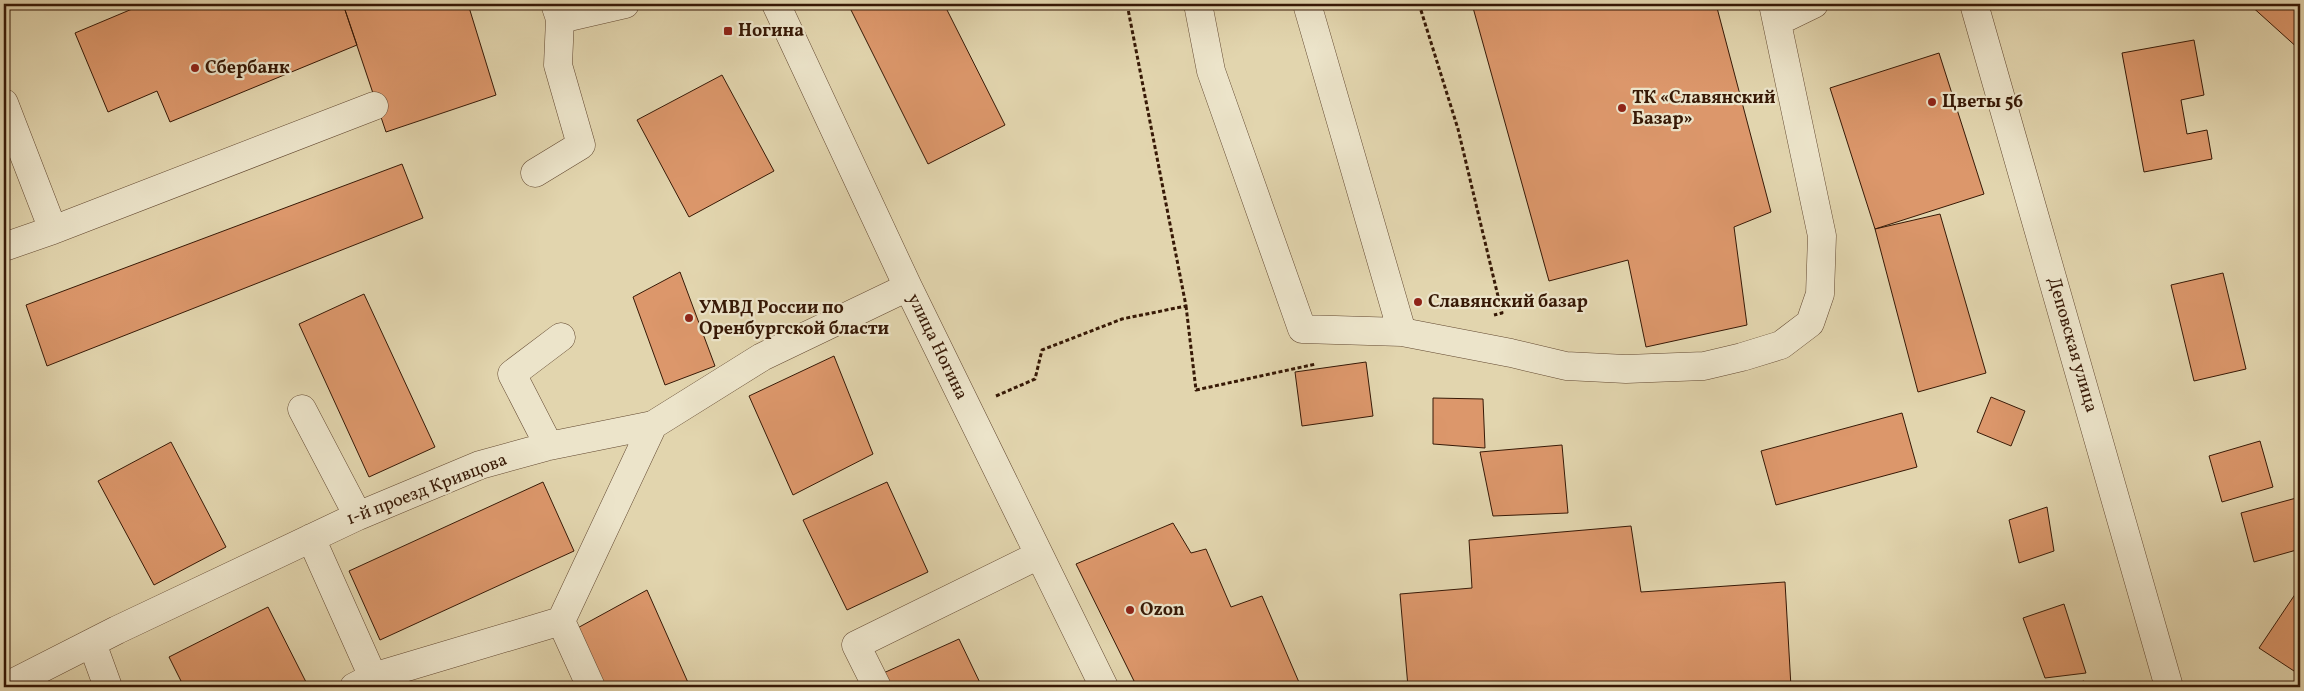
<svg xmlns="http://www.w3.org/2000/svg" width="2304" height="691" font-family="Vollkorn,serif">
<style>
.building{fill:#dc976b;stroke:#371906}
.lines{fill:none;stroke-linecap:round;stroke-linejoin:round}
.minor-casing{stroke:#624830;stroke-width:29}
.path{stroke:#371906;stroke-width:3;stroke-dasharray:4 2.5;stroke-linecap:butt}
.minor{stroke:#ece4ca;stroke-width:28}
.poi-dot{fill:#8f2418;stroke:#ece4ca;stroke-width:2}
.labels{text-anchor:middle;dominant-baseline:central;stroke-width:4.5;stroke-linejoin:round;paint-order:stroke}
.poi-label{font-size:18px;font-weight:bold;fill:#371906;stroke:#ece4ca;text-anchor:start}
.street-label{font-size:18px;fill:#371906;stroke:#ece4ca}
</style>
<rect width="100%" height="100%" fill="#e2d5ae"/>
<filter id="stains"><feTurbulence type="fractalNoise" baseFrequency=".004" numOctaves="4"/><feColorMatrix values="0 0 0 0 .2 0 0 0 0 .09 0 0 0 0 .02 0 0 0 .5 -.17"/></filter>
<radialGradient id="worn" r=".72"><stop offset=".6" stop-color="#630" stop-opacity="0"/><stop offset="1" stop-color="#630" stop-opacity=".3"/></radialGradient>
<!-- building -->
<path class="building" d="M144,4h199l14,41 -187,77 -13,-31 -49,21 -33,-79z
M343,4h125l28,91 -110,37z
M848,4h96l61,121 -77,39z
M1472,4h244l55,208 -37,15 13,98 -101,22 -18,-87 -79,21z
M2249,4h51v46z
M2194,40l10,55 -23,5 6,34 20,-4 5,29 -68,13 -22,-119z
M1939,53l45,141 -109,35 -45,-141z
M722,75l52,96 -85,46 -52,-97z
M402,164l21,54 -376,148 -21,-61z
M1940,214l46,159 -68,19 -43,-163z
M680,272l35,94 -50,19 -32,-88z
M2223,273l23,96 -52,12 -23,-96z
M364,294l71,153 -66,30 -70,-153z
M834,356l39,98 -80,41 -44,-99z
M1366,362l7,54 -71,10 -7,-54z
M1991,397l34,14 -14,35 -34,-14z
M1433,398l50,1 2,49 -52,-4z
M1902,413l15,54 -141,38 -15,-54z
M2260,441l13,46 -51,15 -13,-46z
M171,442l55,105 -72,38 -56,-104z
M1562,445l6,68 -75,3 -13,-64z
M543,482l31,69 -194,89 -31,-69z
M887,482l41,90 -81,38 -44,-90z
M2300,497v52l-46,13 -13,-49z
M2047,507l7,44 -35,12 -10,-43z
M1173,523l18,30 15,-4 25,58 31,-11 39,91h-164l-61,-123z
M1631,526l10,66 144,-10 6,105h-383l-8,-93 72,-6 -3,-48z
M2300,587v75l-6,9 -35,-23z
M647,590l43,97h-92l-26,-56z
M2064,604l22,69 -41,5 -22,-60z
M268,607l39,77 -7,3h-116l-15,-30z
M959,639l23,48h-98l-5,-12z
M2084,681l2,6h-25z"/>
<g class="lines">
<defs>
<path id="minor" d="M776,4l132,283 196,400
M1198,4l13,67 91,258 100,3 109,21 55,13 60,3 78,-3 38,-9 39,-12 29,-22 10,-29 2,-58 -49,-232
M1307,4l95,328
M1974,4l195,683
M560,19l65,-15
M1777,22l37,-18
M4,103l49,127 321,-124
M535,173l46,-28 -23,-80 2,-46 -5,-15
M4,247l49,-17
M302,409l56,107
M549,446l-37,-72 49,-37
M311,538l62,139 -19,10
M92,643l16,44
M373,677l188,-56
M5,687l112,-57 241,-114 122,-51 69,-19 104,-21 109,-68 146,-70
M591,687l-30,-66 92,-196
M877,687l-21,-42 183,-90"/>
</defs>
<!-- minor casing -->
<use href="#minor" class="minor-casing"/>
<!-- path -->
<path class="path" d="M1419,4l39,125 44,184 -8,2
M1186,306l10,84 120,-26
M996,396l39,-17 7,-29 80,-31 64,-13 -59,-302"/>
<!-- minor -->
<use href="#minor" class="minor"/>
</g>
<!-- markers -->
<g class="poi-dot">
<rect x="723" y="26" width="10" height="10" rx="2.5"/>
<circle cx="195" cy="68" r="5"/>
<circle cx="1932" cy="102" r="5"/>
<circle cx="1622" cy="108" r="5"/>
<circle cx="1418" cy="302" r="5"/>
<circle cx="689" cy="318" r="5"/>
<circle cx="1130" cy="610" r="5"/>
</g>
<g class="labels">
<!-- poi labels -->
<g class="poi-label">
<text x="738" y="31">Ногина</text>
<text x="205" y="68">Сбербанк</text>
<text x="1632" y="98">ТК «Славянский<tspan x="1632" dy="21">Базар»</tspan></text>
<text x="1942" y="102">Цветы 56</text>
<text x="1428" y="302">Славянский базар</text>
<text x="699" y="308">УМВД России по<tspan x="699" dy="21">Оренбургской бласти</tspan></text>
<text x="1140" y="610">Ozon</text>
</g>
<!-- street labels -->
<g class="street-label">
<text transform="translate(2072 345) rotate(74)">Деповская улица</text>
<text transform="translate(937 347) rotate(64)">улица Ногина</text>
<text transform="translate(427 490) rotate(-21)">1-й проезд Кривцова</text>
</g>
</g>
<!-- margin -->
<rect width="2304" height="691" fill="none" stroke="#e2d5ae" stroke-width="20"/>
<rect x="5" y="5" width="2294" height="681" fill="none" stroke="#371906" stroke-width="2.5"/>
<rect x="10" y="10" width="2284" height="671" fill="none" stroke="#371906"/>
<rect width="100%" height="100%" filter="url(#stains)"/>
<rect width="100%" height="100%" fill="url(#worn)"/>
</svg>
